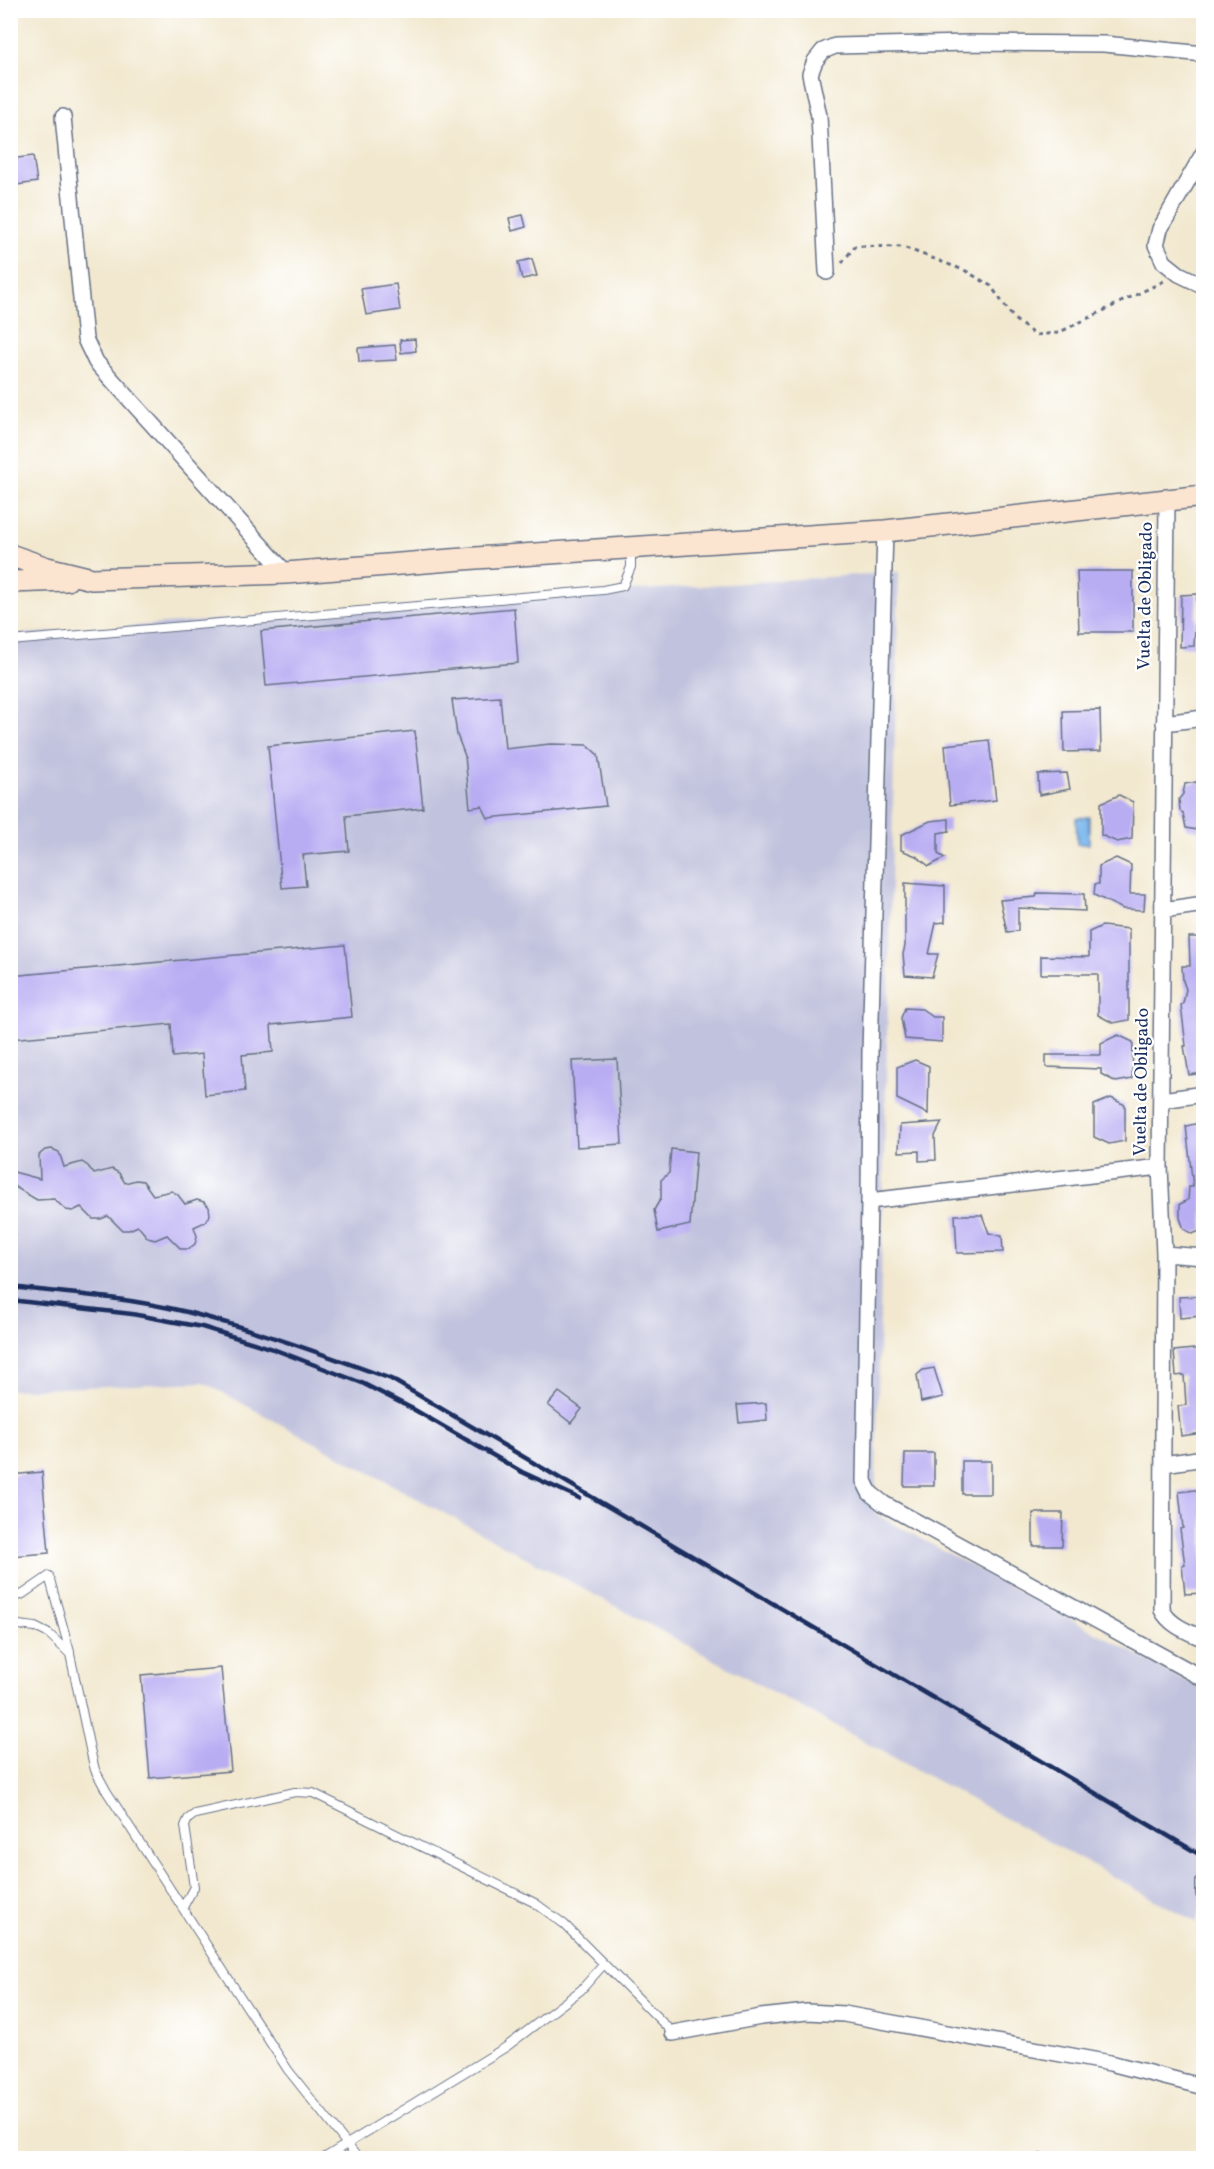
<svg xmlns="http://www.w3.org/2000/svg" width="1214" height="2169" font-family="Vollkorn,serif">
<style>
.industrial{fill:#c1c2dd}
.water{fill:#79b6ec;stroke:#4a72a5;stroke-width:1.5}
.building{fill:#b8acf3}
.lines{fill:none;stroke-linecap:round;stroke-linejoin:round}
.lane-casing{stroke:#667086;stroke-width:10}
.street-casing{stroke:#667086;stroke-width:18}
.secondary-casing{stroke:#667086;stroke-width:24}
.path{stroke:#667086;stroke-width:3;stroke-dasharray:4.5 4.5;stroke-linecap:butt}
.lane{stroke:#fff;stroke-width:8}
.street{stroke:#fff;stroke-width:15}
.secondary{stroke:#fce5d0;stroke-width:21}
.rail{stroke:#1b2f5e;stroke-width:4.5}
.labels{text-anchor:middle;dominant-baseline:central;stroke-width:4.5;stroke-linejoin:round;paint-order:stroke}
.street-label{font-size:18px;fill:#1b2f5e;stroke:#fff}
</style>
<rect width="100%" height="100%" fill="#fff"/>
<filter id="ink" filterUnits="userSpaceOnUse"><feTurbulence type="fractalNoise" baseFrequency=".0167" numOctaves="2"/><feDisplacementMap in="SourceGraphic" scale="12" xChannelSelector="R" yChannelSelector="G"/><feConvolveMatrix kernelMatrix="1 2 1 2 8 2 1 2 1" color-interpolation-filters="sRGB"/></filter>
<filter id="wash" filterUnits="userSpaceOnUse"><feTurbulence type="fractalNoise" baseFrequency=".008" numOctaves="4" result="noise"/><feDisplacementMap in="SourceGraphic" scale="24" xChannelSelector="R" yChannelSelector="G"/><feGaussianBlur stdDeviation="1.35" result="paint"/><feColorMatrix in="noise" values="0 0 0 0 0 0 0 0 0 0 0 0 0 0 0 0 0 1.4 0 .05"/><feComposite in="paint" operator="in"/></filter>
<g filter="url(#wash)">
<rect width="100%" height="100%" fill="#f2e8cf"/>
<!-- industrial -->
<path class="industrial" d="M899,572l-24,942 328,176 1,210 -8,22 -993,-540 -192,8 -1,-755z"/>
<!-- water -->
<path class="water" d="M1089,817v27h-12l-1,-26z"/>
<g id="blocks">
<!-- building -->
<path class="building" d="M33,156l4,26 -27,4v-27z
M523,215l3,12 -14,4 -3,-13z
M532,259l5,17 -15,3 -4,-17z
M396,284l4,26 -34,5 -5,-26z
M415,339l1,12 -15,2 -1,-13z
M395,345l2,15 -38,2 -1,-14z
M1077,571h56v61h-54z
M1197,594l-3,52 -14,1 1,-52z
M514,608l4,55 -252,23 -5,-55z
M500,697l5,52 45,-5 37,1 11,10 8,51 -118,12 -6,-12 -12,2 -5,-52 -8,-21 -5,-35z
M1100,710l1,41 -37,1 -1,-41z
M415,731l8,77 -77,8 3,35 -46,4 3,31 -24,2 -14,-142z
M989,740l7,60 -46,5 -5,-60z
M1067,773l3,16 -31,6 -1,-21z
M1203,781v50l-17,-3 -3,-15 -3,-2 -1,-12 4,-5 2,-10z
M1119,795l14,7 -1,37 -15,3 -16,-7v-32z
M949,819v12l-11,2v21l7,4 -16,8 -13,-10 -15,-6v-15l29,-14z
M1116,858l15,7 -1,29h15l-1,16 -21,-1 -29,-14 1,-11h4v-18z
M905,883l40,3v36l-9,1 -7,31h9l-6,23 -27,-2 -2,-21 2,-8z
M1037,893l47,1 1,17 -67,-3v23l-11,1 -7,-32 36,-3z
M1102,926l27,3v91l-16,3 -15,-8v-41h-57v-18l48,1v-25z
M1189,937h14v136l-14,2 -5,-29h2l-5,-41 2,-1 3,-15 -3,-8 -1,-15h8z
M345,945l7,72 -81,8 2,27 -31,3 3,36 -40,4 -3,-41 -29,3 -2,-33 -161,15v-63z
M905,1008l17,1 11,8h9v25l-37,-3 -4,-21z
M1118,1035l15,7 -1,37 -16,3 -15,-8v-5l-55,-2v-12h55v-12z
M617,1059l5,85 -45,3 -5,-86z
M915,1060l14,6 -1,48 -31,-15v-32z
M1111,1098l14,7v36l-16,3 -15,-7v-32z
M942,1122l-7,14 1,24 -17,1v-10l-20,1 1,-27z
M1203,1122v108l-11,4 -8,-5 -4,-11v-14l8,-4 1,-13h4l-7,-61z
M52,1149l7,3 5,15 18,-5 6,4 6,8 18,-5 7,4 6,10 11,-3 7,1 10,14 19,-4 6,4 7,9 12,-4 7,2 5,5 1,8 -5,7 -11,5 3,9 -2,8 -7,5h-7l-14,-14 -12,5 -7,-2 -10,-12 -9,4h-7l-14,-14 -7,3h-8l-12,-12 -8,4 -7,-1 -12,-11 -17,1 -27,-16v-13l30,8 -1,-24 6,-5z
M671,1149l25,3 -6,73 -32,7 -4,-22 7,-12v-18l8,-7z
M955,1215h27l7,18 13,3 1,16 -46,1z
M1201,1296l1,20 -22,2 -1,-21z
M1203,1348v85l-22,3 -3,-30 8,-1 -2,-30 -8,1 -2,-25z
M934,1368l9,29 -22,5 -4,-27 6,-5z
M559,1392l23,17 -11,14 -23,-18z
M766,1403l1,17 -28,3 -2,-18z
M905,1453h29v33h-30z
M962,1461h29v33h-29z
M42,1472l7,81 -39,3v-81z
M1203,1489v104l-18,1 -3,-29h3l-5,-36 3,-1 -4,-36z
M1033,1513h30l-1,33h-29z
M221,1668l10,103 -81,7 -9,-103z"/>
</g>
</g>
<g filter="url(#ink)">
<use href="#blocks" fill-opacity="0" stroke="#667086" stroke-width="1.5"/>
<g class="lines">
<defs>
<path id="lane" d="M10,641l593,-51 20,-4 8,-19v-17
M10,1599l13,-5 26,-18 21,76
M10,1624l25,3 14,7 21,20 20,95 5,21 12,22 181,278 70,88
M183,1907l11,-20 -9,-61 3,-7 7,-5 100,-22 18,1 222,110 29,21 109,109
M324,2158l182,-111 75,-57 23,-26
M1041,2158h31"/>
<path id="street" d="M63,117l22,222 11,23 190,211
M1204,152l-44,77 -4,16 8,17 15,12 25,12
M827,272l-8,-156 -9,-42 5,-13 8,-10 12,-5 134,-3 135,1 100,10
M1167,502l-7,665 4,87 -2,356c8,16 27,22 42,29
M885,531l-15,521 -1,149 291,-34
M1164,723l40,-5
M1163,910l41,-6
M1162,1100l42,-6
M869,1201l-5,280 6,12 14,11 320,175
M1164,1254l40,3
M1164,1464l40,-6
M1204,1882v12
M673,2033l88,-16 46,-5 37,2 266,49 94,24"/>
<path id="secondary" d="M10,555l37,13 45,11 194,-6 190,-15 409,-27 319,-35
M10,582l57,-2"/>
</defs>
<!-- lane casing -->
<use href="#lane" class="lane-casing"/>
<!-- street casing -->
<use href="#street" class="street-casing"/>
<!-- secondary casing -->
<use href="#secondary" class="secondary-casing"/>
<!-- path -->
<path class="path" d="M842,263l13,-17 48,1 63,24 25,15 23,33 21,16 23,-2 106,-52"/>
<!-- lane -->
<use href="#lane" class="lane"/>
<!-- street -->
<use href="#street" class="street"/>
<!-- secondary -->
<use href="#secondary" class="secondary"/>
<!-- rail -->
<path class="rail" d="M10,1287c59,6 119,11 177,25 69,18 136,42 204,67l813,478
M10,1300l122,14 70,13 71,22 89,34 51,26 109,63 57,26"/>
</g>
</g>
<g class="labels">
<!-- street labels -->
<g class="street-label">
<text transform="translate(1146 596) rotate(-89)">Vuelta de Obligado</text>
<text transform="translate(1142 1082) rotate(-89)">Vuelta de Obligado</text>
</g>
</g>
<!-- margin -->
<rect width="1214" height="2169" fill="none" stroke="#fff" stroke-width="36"/>
</svg>
